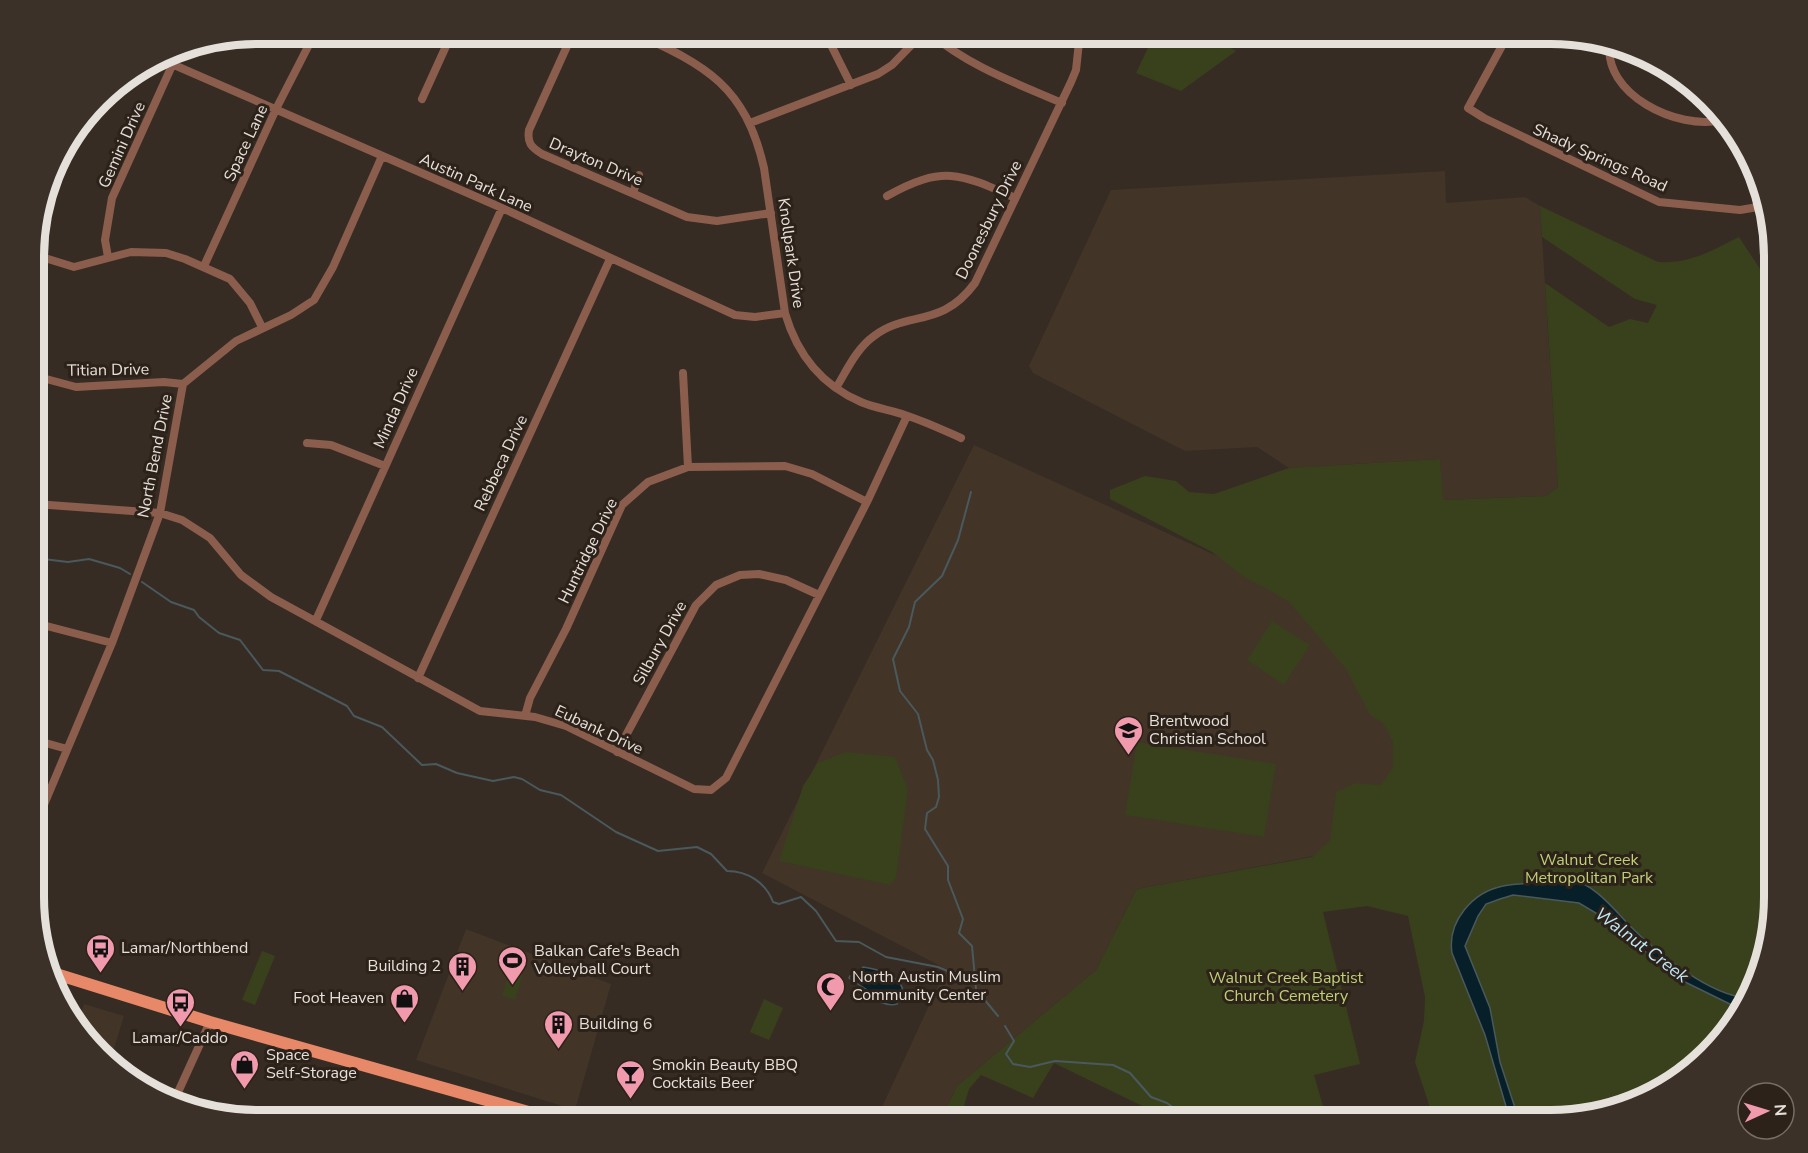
<svg xmlns="http://www.w3.org/2000/svg" width="1808" height="1153" font-family="'Nunito Sans',sans-serif">
<style>
.built{fill:#423427}
.green{fill:#39401c}
.water{fill:#071f28;stroke:#4a595d;stroke-width:1.5}
.lines{fill:none;stroke-linecap:round;stroke-linejoin:round}
.stream{stroke:#4a595d;stroke-width:2}
.street{stroke:#8b5d4d;stroke-width:8}
.primary{stroke:#e78868;stroke-width:12}
.labels{text-anchor:middle;dominant-baseline:central;stroke-width:6;stroke-linejoin:round;paint-order:stroke}
.street-label{font-size:16px;fill:#e6e0da;stroke:#2c221a}
.poi-label{font-size:16px;fill:#e6e0da;stroke:#2c221a;text-anchor:start}
.park-label{font-size:16px;fill:#bfd076;stroke:#2c221a}
.water-label{font-size:18px;font-style:italic;fill:#c0e7f8;stroke:#2c221a}
.rim{fill:none;stroke:#e6e0da;stroke-width:8}
</style>
<rect width="100%" height="100%" fill="#362c23"/>
<!-- built -->
<path class="built" d="M1445,171l1,32 79,-6 15,9 18,281 -12,9 -104,4 -2,-41 -151,9 -32,-21 -72,4 -152,-78 -4,-7 82,-176z
M974,445l502,229 -78,164 -84,18 -177,33 -41,81 -138,115 -18,35h-64l70,-151 -184,-96z
M466,929l145,55 -36,126 -159,-50z
M84,1004l40,12 -13,42 -34,-31z"/>
<!-- green -->
<path class="green" d="M1155,33h55v4l26,14 -55,40 -45,-18z
M1540,206l118,56c32,2 53,-11 81,-25l25,38 11,-9v645l-12,57 -26,52 -74,70 -97,30h-132l-19,-58 9,-41 1,-24 -17,-81 -41,-10 -44,6 37,152 -46,11 13,45h-156l-117,-57 -21,35 -52,-23 -12,14 -9,31h-20l18,-35 138,-115 41,-81 175,-32 18,-16 6,-49 20,-9 25,2 12,-18v-25l-10,-19 -13,-8 -24,-46 -58,-68 -47,-26 -29,-23 -102,-53v-9l35,-14 31,5 13,11 25,2 75,-26 151,-9 3,41 103,-4 12,-9 -13,-204 64,44 21,-8 18,4 9,-18 -22,-6 -93,-62z
M1272,621l38,24 -26,40 -37,-25z
M1137,742l139,22 -12,73 -139,-22z
M846,752l49,5 13,32 -12,89 -6,7 -111,-24 24,-75 15,-23z
M262,951l13,5 -20,49 -13,-5z
M510,970l13,4 -8,26 -13,-4z
M764,999l19,9 -14,32 -19,-8z"/>
<!-- water -->
<path class="water" d="M1568,878c25,5 45,30 61,47 27,27 81,71 119,73l-6,12 -57,-28 -26,-18 -41,-38 -39,-23 -66,-8 -13,4 -14,5 -8,12 -13,30 25,62 10,54 19,58h-9l-25,-85 -33,-82c-5,-32 21,-61 51,-67 22,-5 43,0 65,-8z
M863,967c14,2 39,9 40,25l-6,12c-11,3 -21,-4 -30,-10v-4l-18,-12 1,-2 6,3z"/>
<g class="lines">
<!-- stream -->
<path class="stream" d="M971,492l-13,48 -16,36 -27,26 -6,25 -16,32 7,32 18,23 9,36 6,10 5,20 1,17 -3,10 -9,6 -2,16 23,37v14l15,39 -4,14 13,13 4,43
M35,558l33,4 21,-3 31,9 10,6
M142,582l29,20 23,8 5,7 20,16 21,7 23,30 16,1 68,35 7,10 28,11 40,38 14,-1 21,9 36,8 21,-4 8,2 18,11 21,5 55,37 42,19 39,-4 14,7 16,17c21,0 39,12 46,31l6,2 22,-7 15,14 20,30 23,1 27,15 52,10 19,8 18,1
M984,999l14,17
M1005,1026l9,15 -8,13 7,10 17,3 25,-6 58,4 17,8 21,24 16,6 23,17"/>
<!-- street -->
<path class="street" d="M573,33l-44,97c-2,13 2,17 13,24l145,63 30,4 54,-8
M635,33c72,33 110,53 129,135l21,145c12,41 36,72 76,89 14,6 30,8 44,13 19,6 38,15 56,23
M825,33l26,52
M930,33c38,33 86,50 132,70
M1509,33l-41,75 16,10 175,84 81,8 24,-4
M1610,43c-8,51 68,88 112,77
M158,58l344,150 233,107 20,2 30,-4
M422,99l30,-66
M750,123l128,-49 14,-9 31,-32
M633,193l6,-18
M887,196c56,-31 73,-23 128,2
M35,255l39,12 57,-15 35,1 19,6 45,20 20,24 12,24
M108,257l-3,-17 7,-42 68,-150
M204,266l72,-157 39,-76
M683,373l5,94
M35,376l41,11 88,-5 19,2
M836,388c11,-18 20,-39 38,-52 34,-26 67,-7 101,-53l96,-201 5,-12 4,-37
M307,443l24,2 54,21
M35,504l125,9 22,7 28,18 31,37 30,22 209,114 55,6 31,9 128,63 17,1 15,-12 141,-276 40,-86
M316,620l186,-412
M35,623l77,20
M418,678l192,-419
M525,716l5,-18 36,-69 56,-124 26,-23 40,-15 97,-1 27,8 55,28
M35,740l32,9
M617,752l79,-147 20,-20 24,-10 19,-1 27,6 33,15
M35,826l77,-183 48,-130 23,-129 53,-43 55,-26 23,-15 19,-33 49,-111
M174,1101l36,-79"/>
<!-- primary -->
<path class="primary" d="M53,973l157,49 347,98"/>
</g>
<!-- icons -->
<defs>
<symbol id="school-pin" viewBox="-11 -11 22 30"><path d="M0 17L-7.5 6A9.5 9.5 0 1 1 7.5 6Z" fill="#f29aad" stroke="#2c221a"/><path d="M0-5L7-2L0 1L-7-2ZM-4 1L0 2.5L4 1V4Q0 6-4 4Z" fill="#111"/></symbol>
<symbol id="bus-pin" viewBox="-11 -11 22 30"><path d="M0 17L-7.5 6A9.5 9.5 0 1 1 7.5 6Z" fill="#f29aad" stroke="#2c221a"/><path d="M-5-6H5V4H4V6H2V4H-2V6H-4V4H-5ZM-3.5-4V0h7V-4ZM-3.5 1.2v1.5H-2V1.2ZM2 1.2v1.5H3.5V1.2Z" fill="#111"/></symbol>
<symbol id="stadium-pin" viewBox="-11 -11 22 30"><path d="M0 17L-7.5 6A9.5 9.5 0 1 1 7.5 6Z" fill="#f29aad" stroke="#2c221a"/><path d="M0-5a6.5 5 0 1 0 0 10a6.5 5 0 1 0 0-10ZM-3.5-1.8h7v3.6h-7Z" fill="#111"/></symbol>
<symbol id="building-pin" viewBox="-11 -11 22 30"><path d="M0 17L-7.5 6A9.5 9.5 0 1 1 7.5 6Z" fill="#f29aad" stroke="#2c221a"/><path d="M-4-6H4V6H1V3H-1V6H-4ZM-2.5-4.3h1.7v1.8h-1.7ZM.8-4.3h1.7v1.8H.8ZM-2.5-1h1.7V.8h-1.7ZM.8-1h1.7V.8H.8Z" fill="#111"/></symbol>
<symbol id="mosque-pin" viewBox="-11 -11 22 30"><path d="M0 17L-7.5 6A9.5 9.5 0 1 1 7.5 6Z" fill="#f29aad" stroke="#2c221a"/><path d="M3.5-4.9A6 6 0 1 0 3.5 4.9A5 5 0 1 1 3.5-4.9Z" fill="#111"/></symbol>
<symbol id="shop-pin" viewBox="-11 -11 22 30"><path d="M0 17L-7.5 6A9.5 9.5 0 1 1 7.5 6Z" fill="#f29aad" stroke="#2c221a"/><path d="M-5-2.5h2.3a2.7 3.5 0 0 1 5.4 0H5L5.5 6h-11ZM-1.5-2.5h3a1.5 2.3 0 0 0-3 0Z" fill="#111"/></symbol>
<symbol id="bar-pin" viewBox="-11 -11 22 30"><path d="M0 17L-7.5 6A9.5 9.5 0 1 1 7.5 6Z" fill="#f29aad" stroke="#2c221a"/><path d="M-6-5H6L.8 .8V4.5H3.5V6h-7V4.5H-.8V.8Z" fill="#111"/></symbol>
</defs>
<g fill-rule="evenodd">
<use href="#school-pin" x="1112" y="714" width="33" height="45"/>
<use href="#bus-pin" x="84" y="932" width="33" height="45"/>
<use href="#stadium-pin" x="496" y="944" width="33" height="45"/>
<use href="#building-pin" x="446" y="950" width="33" height="45"/>
<use href="#mosque-pin" x="814" y="970" width="33" height="45"/>
<use href="#shop-pin" x="388" y="982" width="33" height="45"/>
<use href="#bus-pin" x="164" y="986" width="33" height="45"/>
<use href="#building-pin" x="542" y="1008" width="33" height="45"/>
<use href="#shop-pin" x="228" y="1048" width="33" height="45"/>
<use href="#bar-pin" x="614" y="1058" width="33" height="45"/>
</g>
<g class="labels">
<!-- street labels -->
<g class="street-label">
<text transform="translate(246 143) rotate(-65)">Space Lane</text>
<text transform="translate(122 145) rotate(-66)">Gemini Drive</text>
<text transform="translate(1600 158) rotate(24)">Shady Springs Road</text>
<text transform="translate(596 162) rotate(23)">Drayton Drive</text>
<text transform="translate(476 183) rotate(24)">Austin Park Lane</text>
<text transform="translate(989 220) rotate(-64)">Doonesbury Drive</text>
<text transform="translate(791 253) rotate(82)">Knollpark Drive</text>
<text transform="translate(108 370) rotate(-1)">Titian Drive</text>
<text transform="translate(396 408) rotate(-66)">Minda Drive</text>
<text transform="translate(155 456) rotate(-79)">North Bend Drive</text>
<text transform="translate(501 463) rotate(-65)">Rebbeca Drive</text>
<text transform="translate(588 551) rotate(-64)">Huntridge Drive</text>
<text transform="translate(660 643) rotate(-61)">Silbury Drive</text>
<text transform="translate(599 730) rotate(25)">Eubank Drive</text>
</g>
<!-- poi labels -->
<g class="poi-label">
<text x="1149" y="721">Brentwood<tspan x="1149" dy="18">Christian School</tspan></text>
<text x="121" y="948">Lamar/Northbend</text>
<text x="534" y="951">Balkan Cafe's Beach<tspan x="534" dy="18">Volleyball Court</tspan></text>
<text x="441" y="966" text-anchor="end">Building 2</text>
<text x="852" y="977">North Austin Muslim<tspan x="852" dy="18">Community Center</tspan></text>
<text x="384" y="998" text-anchor="end">Foot Heaven</text>
<text x="579" y="1024">Building 6</text>
<text x="180" y="1038" text-anchor="middle">Lamar/Caddo</text>
<text x="266" y="1055">Space<tspan x="266" dy="18">Self-Storage</tspan></text>
<text x="652" y="1065">Smokin Beauty BBQ<tspan x="652" dy="18">Cocktails Beer</tspan></text>
</g>
<!-- park labels -->
<g class="park-label">
<text x="1589" y="860">Walnut Creek<tspan x="1589" dy="18">Metropolitan Park</tspan></text>
<text x="1286" y="978">Walnut Creek Baptist<tspan x="1286" dy="18">Church Cemetery</tspan></text>
</g>
<!-- water labels -->
<g class="water-label">
<text transform="translate(1642 945) rotate(37)">Walnut Creek</text>
</g>
</g>
<!-- crop -->
<path d="M0 0H1808V1153H0ZM257 44H1551A213 213 0 0 1 1764 257V897A213 213 0 0 1 1551 1110H257A213 213 0 0 1 44 897V257A213 213 0 0 1 257 44Z" fill="#3b3129" fill-rule="evenodd"/>
<path class="rim" d="M257 44H1551A213 213 0 0 1 1764 257V897A213 213 0 0 1 1551 1110H257A213 213 0 0 1 44 897V257A213 213 0 0 1 257 44Z"/>
<!-- north arrow -->
<g transform="translate(1766 1111) rotate(86)"><circle r="28" fill="#2c221a" stroke="#766e67" stroke-width="1.5"/>
<path d="M0-4.5L10 22L0 15L-10 22Z" fill="#f29aad"/>
<text y="-9" font-size="16" font-weight="bold" text-anchor="middle" fill="#e6e0da">N</text>
</g>
</svg>
